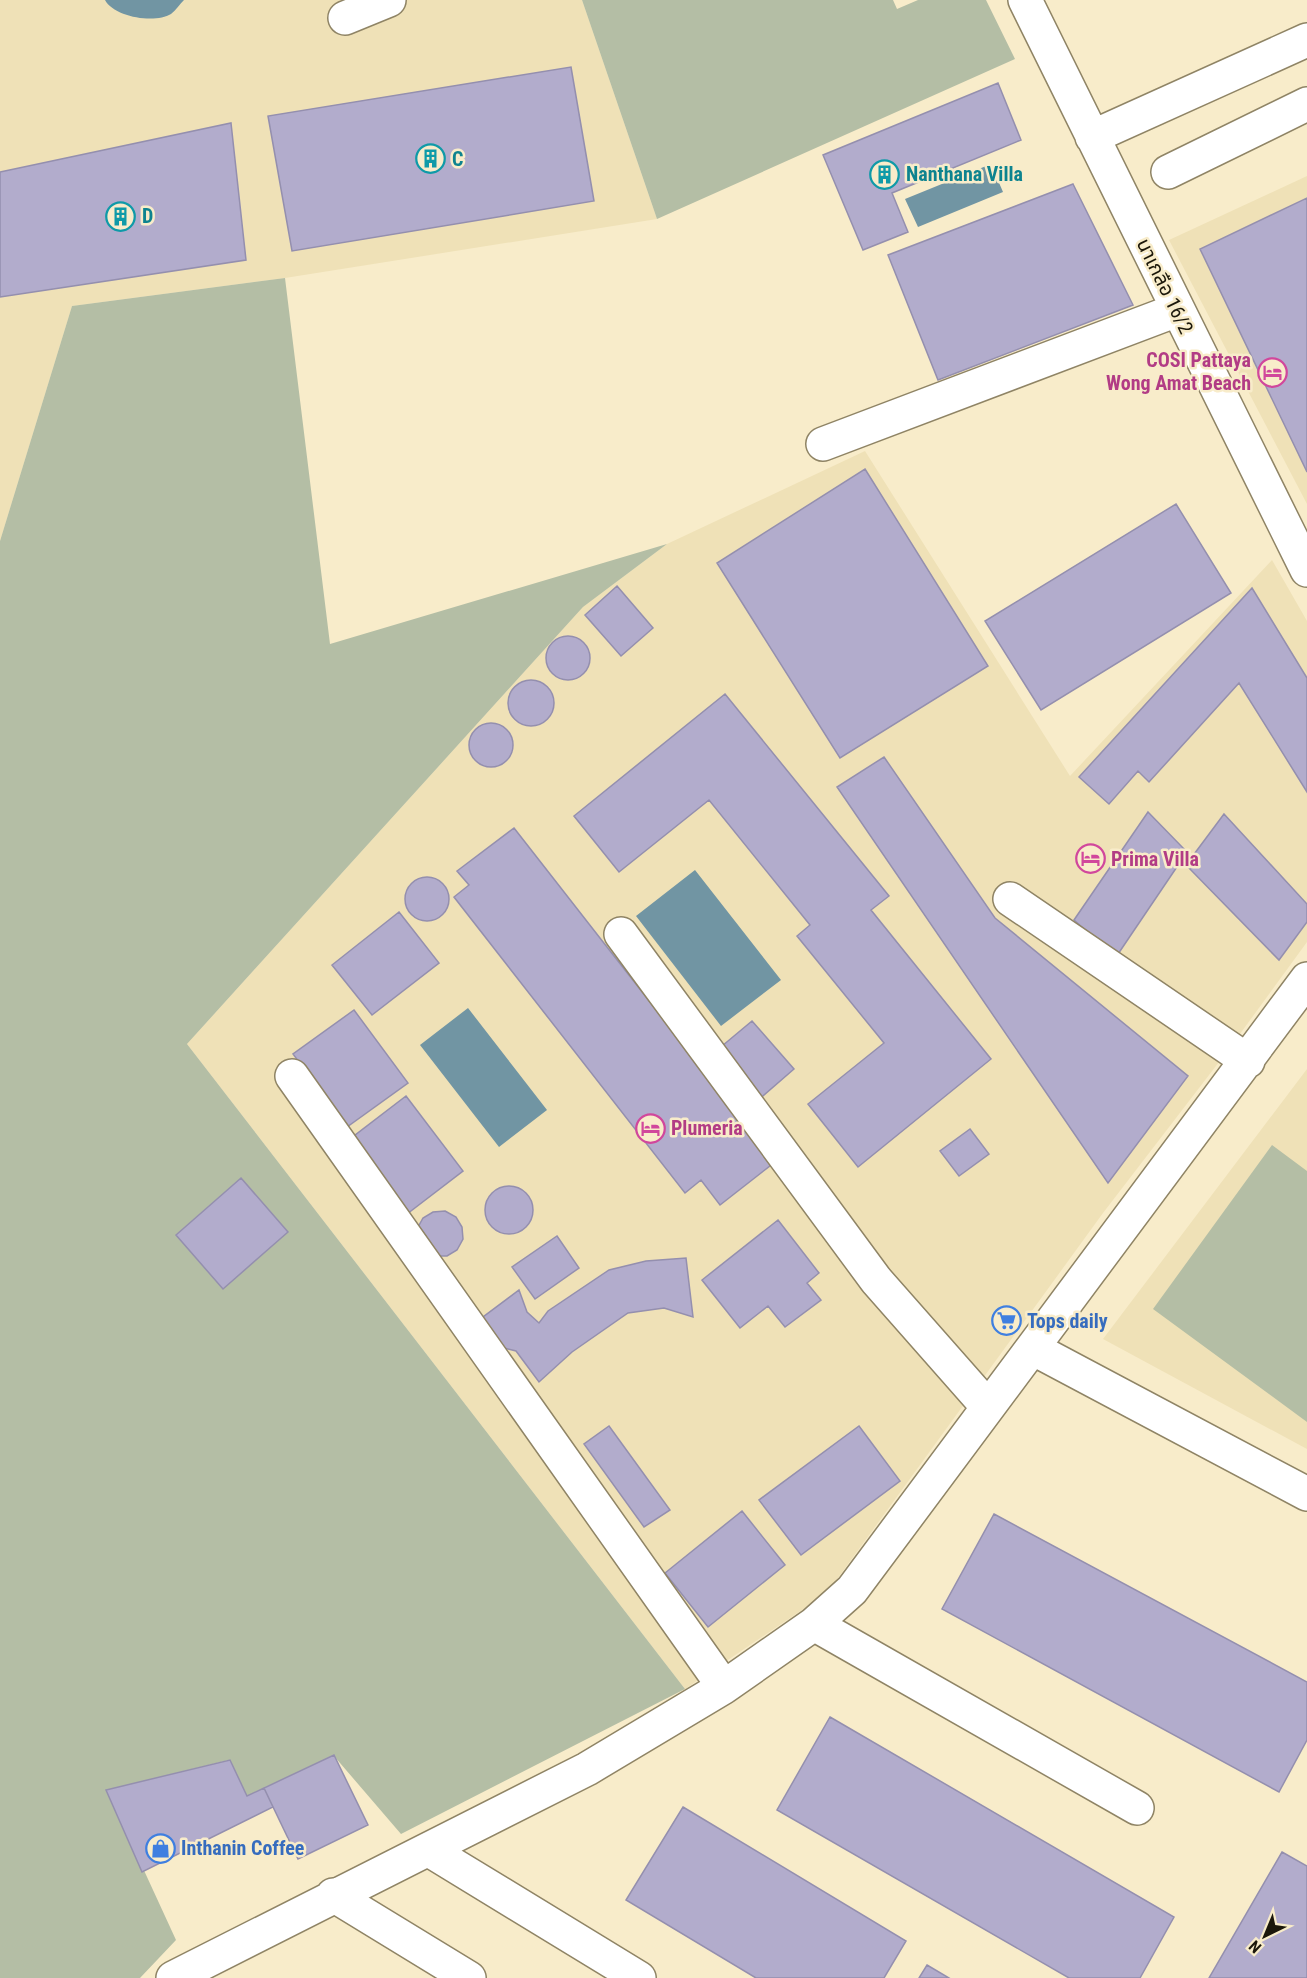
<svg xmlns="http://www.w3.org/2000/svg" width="1307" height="1978" font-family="'Roboto Condensed','Noto Sans Thai',sans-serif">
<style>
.built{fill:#efe1b7}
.green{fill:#b4bea5}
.water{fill:#7195a3}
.building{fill:#b2accc;stroke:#948fae;stroke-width:1.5}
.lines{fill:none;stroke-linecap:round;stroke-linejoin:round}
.minor-casing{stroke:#8f8465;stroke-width:36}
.minor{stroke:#fff;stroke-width:33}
.labels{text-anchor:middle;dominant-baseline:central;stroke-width:5;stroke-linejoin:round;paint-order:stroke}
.culture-label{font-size:20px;font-weight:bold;fill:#0d838f;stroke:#f8ecca;text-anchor:start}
.street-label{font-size:20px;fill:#1b170a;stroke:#f8ecca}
.hotel-label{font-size:20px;font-weight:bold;fill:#b23c85;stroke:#f8ecca;text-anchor:start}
.shop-label{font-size:20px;font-weight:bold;fill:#366cbe;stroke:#f8ecca;text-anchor:start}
</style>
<rect width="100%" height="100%" fill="#f8ecca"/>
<!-- built -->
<path class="built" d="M0,0h582l75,219 -372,59 -213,28 -72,235z
M1307,176v328l-138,-264z
M865,451l205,325 202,-216 35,61v321l-78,107 -126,164 -276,380 -142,96 -498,-645 396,-437 84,-63z
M1307,1069v380l-204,-110z"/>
<!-- green -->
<path class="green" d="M582,0h311l4,9 21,-9h68l29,59 -358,160z
M285,278l45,366 337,-100 -84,63 -396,437 498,645 -284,145 -67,-78 -87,40 -18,-36 -122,30 69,150 -36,38h-140v-1437l72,-235z
M1272,1145l35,26v251l-154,-113z"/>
<!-- water -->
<path class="water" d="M105,0h79c-4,4 -8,10 -13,14 -16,10 -57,3 -66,-14z
M991,164l12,28 -85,35 -13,-28z
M695,870l86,110 -60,46 -85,-110z
M468,1008l79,102 -48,37 -79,-102z"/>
<!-- building -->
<path class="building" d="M571,67l23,134 -302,50 -24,-135z
M998,83l23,57 -129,53 16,39 -45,18 -40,-95z
M231,123l15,137 -246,37v-125z
M1073,184l60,121 -195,75 -50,-125z
M1307,198v274l-107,-223z
M865,469l123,197 -148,92 -123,-195z
M1176,504l55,89 -190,117 -56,-89z
M617,586l36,42 -32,28 -36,-41z
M1252,588l55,90v114l-68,-109 -90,99 -11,-11 -29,33 -30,-27z
M546 658a22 22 0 1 1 44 0a22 22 0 1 1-44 0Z
M508 703a23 23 0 1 1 46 0a23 23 0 1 1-46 0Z
M725,694l164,202 -18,14 120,149 -133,108 -50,-63 76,-61 -87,-107 13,-11 -101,-125 -90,72 -45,-56z
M469 745a22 22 0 1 1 44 0a22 22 0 1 1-44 0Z
M884,757l111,161 193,158 -80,107 -271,-396z
M1148,812l39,40 -71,105 -42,-37z
M1224,814l83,90v18l-28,38 -93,-95z
M514,828l261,334 -55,43 -19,-25 -16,13 -231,-296 15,-12 -12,-14z
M405 899a22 22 0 1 1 44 0a22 22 0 1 1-44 0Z
M399,912l40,51 -67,52 -40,-50z
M354,1010l54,73 -61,44 -54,-73z
M752,1021l42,48 -37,32 -41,-50z
M406,1096l57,75 -56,43 -57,-75z
M970,1129l19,25 -30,22 -19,-25z
M241,1178l47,54 -65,57 -47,-54z
M485 1210a24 24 0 1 1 48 0a24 24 0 1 1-48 0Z
M445,1211l11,6 6,10 1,12 -6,11 -10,6h-12l-18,-27 6,-11 10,-6z
M778,1220l41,53 -12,10 14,17 -36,27 -17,-21 -28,22 -38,-48z
M557,1236l22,32 -44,31 -23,-32z
M686,1258l7,59 -29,-9 -36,5 -56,39 -33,30 -23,-31 -16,-4 -21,-27 40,-30 8,22 12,11 9,-12 61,-41 37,-9z
M609,1426l61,84 -26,17 -60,-83z
M859,1426l41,55 -99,74 -42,-55z
M742,1511l43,54 -77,62 -43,-54z
M994,1514l313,168v58l-28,52 -337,-183z
M830,1717l344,200 -34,61h-71l-292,-168z
M334,1755l34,70 -70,34 -34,-71z
M230,1760l17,36 17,-8 9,19 -131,65 -36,-82z
M683,1807l223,134 -22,37h-128l-130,-78z
M1282,1852l25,14v112h-98z
M927,1965l22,13h-30z"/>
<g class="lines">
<defs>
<path id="minor" d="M1025,0l282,570
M345,18l44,-18
M1092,137l215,-97
M1168,172l139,-68
M823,444l354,-134
M1010,899l238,162
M621,934l255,346 111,126
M292,1076l432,611
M1034,1349l273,145
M814,1624l323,184
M429,1850l210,128
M333,1895l136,83
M173,1978l414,-209 137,-82 90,-63 38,-34 455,-611"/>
</defs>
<!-- minor casing -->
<use href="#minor" class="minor-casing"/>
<!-- minor -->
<use href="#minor" class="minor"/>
</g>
<!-- icons -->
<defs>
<symbol id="building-ring" viewBox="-11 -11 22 22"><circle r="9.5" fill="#f8ecca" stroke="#0f9aa8" stroke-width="1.5"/><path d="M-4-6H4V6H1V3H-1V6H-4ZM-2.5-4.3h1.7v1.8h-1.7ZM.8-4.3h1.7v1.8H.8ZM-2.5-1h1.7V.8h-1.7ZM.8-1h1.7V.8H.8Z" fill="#0f9aa8"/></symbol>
<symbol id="hotel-ring" viewBox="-11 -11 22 22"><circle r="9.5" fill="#f8ecca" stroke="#d1479c" stroke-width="1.5"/><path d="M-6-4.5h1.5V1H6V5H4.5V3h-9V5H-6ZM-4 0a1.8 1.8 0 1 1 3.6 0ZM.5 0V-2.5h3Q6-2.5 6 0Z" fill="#d1479c"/></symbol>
<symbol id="supermarket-ring" viewBox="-11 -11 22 22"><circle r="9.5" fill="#f8ecca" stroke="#3f7fe0" stroke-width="1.5"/><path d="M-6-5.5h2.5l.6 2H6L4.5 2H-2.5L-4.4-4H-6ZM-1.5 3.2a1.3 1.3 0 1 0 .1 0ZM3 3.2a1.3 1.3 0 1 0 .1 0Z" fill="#3f7fe0"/></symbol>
<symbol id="shop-ring" viewBox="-11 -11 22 22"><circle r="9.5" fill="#f8ecca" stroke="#3f7fe0" stroke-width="1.5"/><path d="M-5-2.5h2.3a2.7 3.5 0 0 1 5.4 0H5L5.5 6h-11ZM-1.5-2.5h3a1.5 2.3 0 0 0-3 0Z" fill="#3f7fe0"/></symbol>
</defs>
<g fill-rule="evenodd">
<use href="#building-ring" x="414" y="142" width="33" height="33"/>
<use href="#building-ring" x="868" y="158" width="33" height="33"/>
<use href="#building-ring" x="104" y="200" width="33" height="33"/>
<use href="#hotel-ring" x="1256" y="356" width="33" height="33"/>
<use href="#hotel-ring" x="1074" y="842" width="33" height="33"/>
<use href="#hotel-ring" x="634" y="1112" width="33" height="33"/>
<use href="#supermarket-ring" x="990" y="1304" width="33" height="33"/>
<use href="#shop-ring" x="144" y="1832" width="33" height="33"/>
</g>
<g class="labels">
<!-- culture labels -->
<g class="culture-label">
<text x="452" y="159">C</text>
<text x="906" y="174">Nanthana Villa</text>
<text x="142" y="216">D</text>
</g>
<!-- street labels -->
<g class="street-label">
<text transform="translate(1165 286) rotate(64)">นาเกลือ 16/2</text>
</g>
<!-- hotel labels -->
<g class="hotel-label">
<text x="1251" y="360" text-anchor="end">COSI Pattaya<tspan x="1251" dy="23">Wong Amat Beach</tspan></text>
<text x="1111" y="859">Prima Villa</text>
<text x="671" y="1128">Plumeria</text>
</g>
<!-- shop labels -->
<g class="shop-label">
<text x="1027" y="1321">Tops daily</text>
<text x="181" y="1848">Inthanin Coffee</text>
</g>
</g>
<!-- north arrow -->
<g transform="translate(1265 1936) rotate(223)" stroke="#f8ecca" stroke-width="4.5" paint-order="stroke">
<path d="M0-4.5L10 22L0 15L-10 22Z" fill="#1b170a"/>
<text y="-9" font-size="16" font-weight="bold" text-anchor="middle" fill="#1b170a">N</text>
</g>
</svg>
